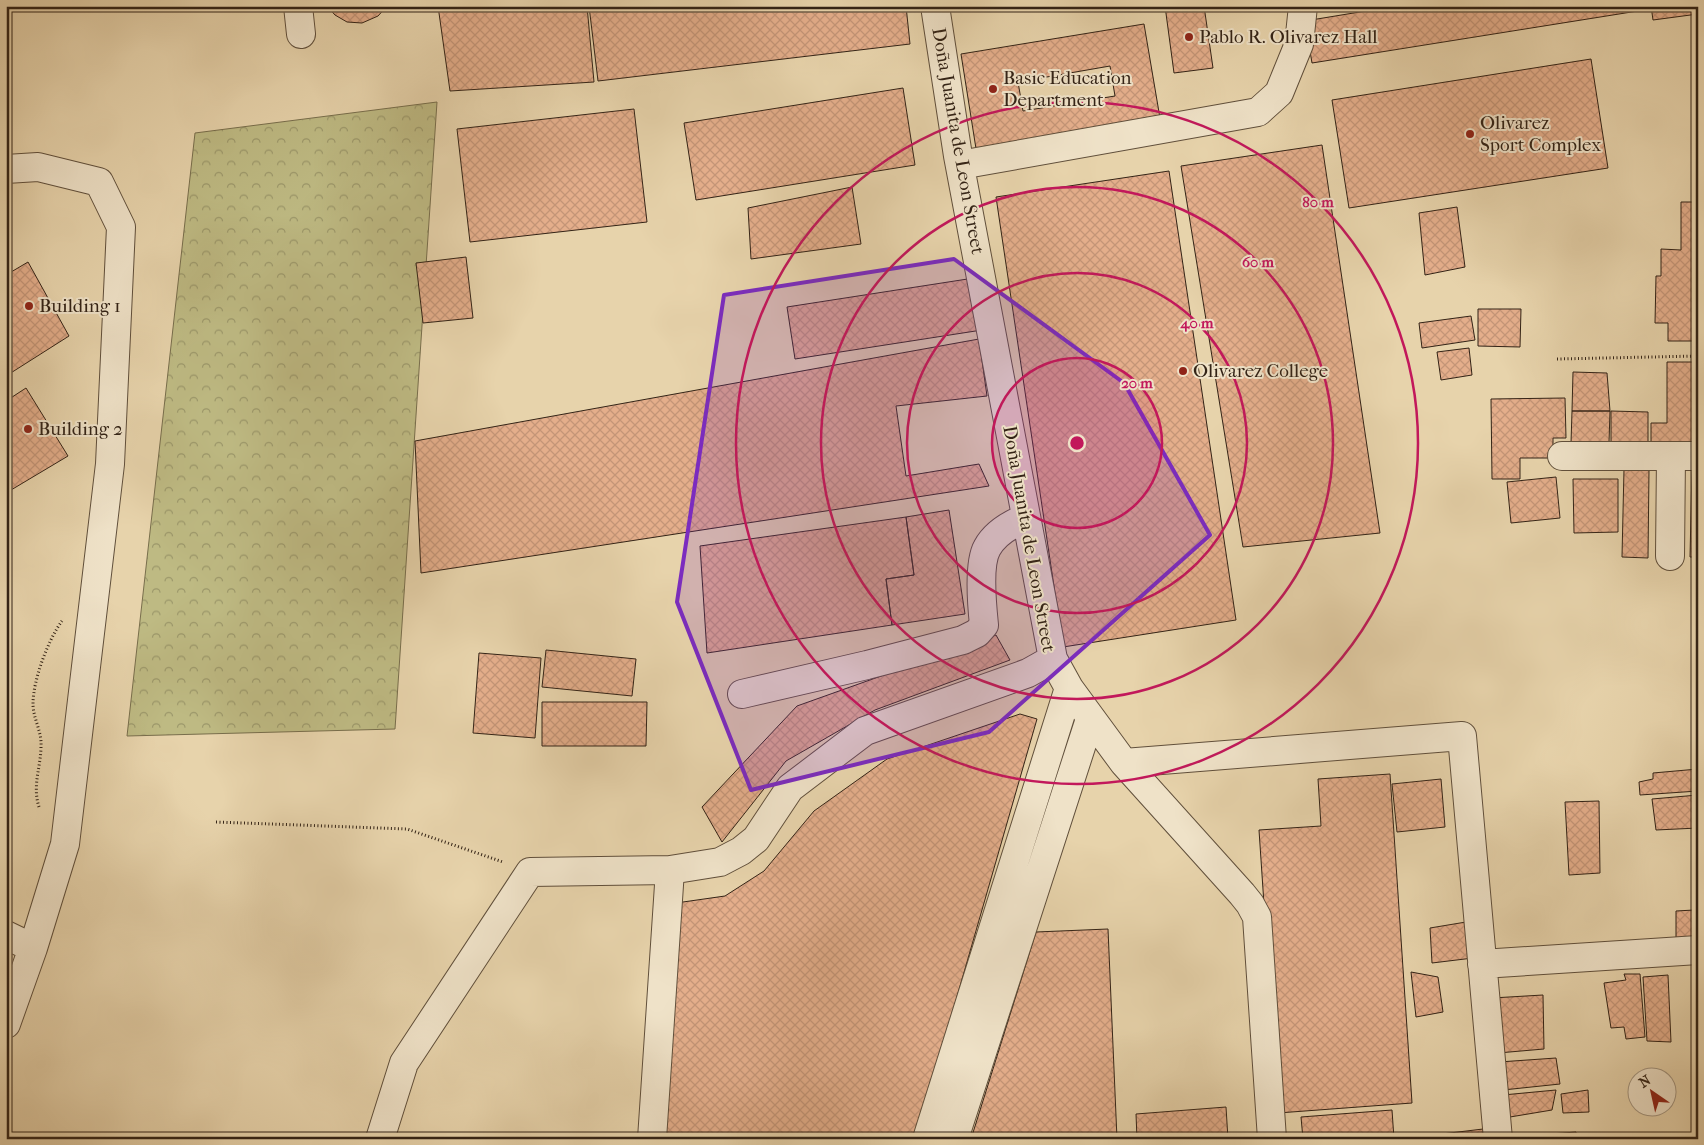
<svg xmlns="http://www.w3.org/2000/svg" width="1704" height="1145" font-family="'IM FELL French Canon',serif">
<style>
.park{fill:url(#park-crowns);stroke:#786e4c}
.building{fill:url(#building-cross-hatch);stroke:#332316;fill-rule:evenodd}
.lines{fill:none;stroke-linecap:round;stroke-linejoin:round}
.minor-casing{stroke:#604f3b;stroke-width:30}
.path{stroke:#332316;stroke-width:3;stroke-dasharray:1 2.5;stroke-linecap:butt}
.minor{stroke:#efe2c8;stroke-width:28}
.marked{fill:#7b2cbf;fill-opacity:0.2;stroke:#7b2cbf;stroke-width:4;stroke-linejoin:round}
.ring{fill:none;stroke:#c2185b;stroke-width:2.5}
.poi-dot{fill:#8f2418;stroke:#efe2c8;stroke-width:2}
.labels{text-anchor:middle;dominant-baseline:central;stroke-width:4;stroke-linejoin:round;paint-order:stroke}
.poi-label{font-size:19px;fill:#332316;stroke:#efe2c8;text-anchor:start}
.street-label{font-size:19px;fill:#332316;stroke:#efe2c8}
.centre{fill:#c2185b;stroke:#efe2c8;stroke-width:2.5}
.ring-label{font-size:15px;text-anchor:middle;font-weight:bold;fill:#c2185b;stroke:#efe2c8;stroke-width:4;stroke-linejoin:round;paint-order:stroke}
</style>
<defs>
<pattern id="park-crowns" width="20" height="18" patternUnits="userSpaceOnUse" patternTransform="scale(1.25)"><rect width="20" height="18" fill="#beba83"/><path d="M2 6a3 3 0 1 1 6 0M12 15a3 3 0 1 1 6 0" fill="none" stroke="#9b976a"/></pattern>
<pattern id="building-cross-hatch" width="8" height="8" patternUnits="userSpaceOnUse" patternTransform="scale(1.25)"><rect width="8" height="8" fill="#e4ae8b"/><path d="M0 0l8 8M0 8l8-8" fill="none" stroke="#c49577"/></pattern>
</defs>
<rect width="100%" height="100%" fill="#e7d3ab"/>
<filter id="stains"><feTurbulence type="fractalNoise" baseFrequency=".004" numOctaves="4"/><feColorMatrix values="0 0 0 0 .2 0 0 0 0 .09 0 0 0 0 .02 0 0 0 .5 -.17"/></filter>
<radialGradient id="worn" r=".72"><stop offset=".6" stop-color="#630" stop-opacity="0"/><stop offset="1" stop-color="#630" stop-opacity=".3"/></radialGradient>
<!-- park -->
<path class="park" d="M437,102l-42,627 -268,7 68,-603z"/>
<!-- building -->
<path class="building" d="M327,6h60l-9,10 -16,7 -15,-1 -12,-7z
M438,6h149l7,76 -144,9z
M589,6h317l4,38 -312,37z
M1165,6h39l9,62 -39,5z
M1396,6h247l1,4 -332,53 -7,-42z
M1651,6h47v8l-45,6z
M1144,24l17,100 -184,31 -16,-101zM1110,66l5,30 -92,15 -5,-29z
M1591,59l17,109 -259,40 -17,-108z
M903,88l12,77 -219,35 -12,-77z
M634,109l13,113 -177,20 -13,-113z
M1322,145l58,388 -137,14 -62,-381z
M1169,171l67,449 -173,27 -67,-450z
M852,187l9,57 -110,15 -3,-51z
M1681,202h17v139h-30v-18h-13l1,-47h5v-27l20,1z
M1457,207l8,60 -40,8 -6,-62z
M466,257l7,61 -50,5 -7,-60z
M28,262l41,74 -63,40v-101z
M974,278l8,52 -187,29 -8,-52z
M1478,309h43l-1,38 -42,-1z
M1471,316l4,24 -53,8 -3,-25z
M979,339l8,57 -91,10 10,70 73,-12 10,22 -568,87 -6,-132z
M1469,348l3,27 -31,5 -4,-28z
M1667,362h31v84h-47v-23h16z
M1573,372l34,1 3,38h-38z
M26,388l42,68 -62,37v-92z
M1565,398l1,40h-13v20h-33v21h-28l-1,-80z
M1572,411h38l-1,32h-38z
M1611,411l37,1v33h-37z
M1624,469l25,1 -1,88 -26,-1z
M1692,469h6v88h-8z
M1556,477l4,41 -49,5 -4,-41z
M1573,479h45v53l-44,1z
M949,510l16,104 -73,11 -6,-46 28,-4 -8,-58z
M906,517l8,58 -28,4 6,46 -185,28 -7,-107z
M996,635l14,25 -135,50 -89,51 -64,81 -20,-35 95,-101z
M546,650l90,9 -4,37 -90,-9z
M479,653l62,5 -6,80 -62,-5z
M542,702h105l-1,44h-104z
M1020,714l17,5 -121,420h-253l13,-236 49,-7 39,-25 50,-60 73,-52z
M1698,769v22l-58,4 -1,-13 14,-3v-6z
M1390,774l22,329 -134,10 -19,-283 62,-4 -3,-47z
M1441,779l4,48 -48,5 -5,-48z
M1698,795v33l-42,2 -4,-31z
M1599,801l1,72 -31,2 -4,-73z
M1694,910l2,31 -20,-1v-29z
M1472,921l1,37 -41,5 -2,-35z
M1108,929l9,210h-146l65,-207z
M1411,972l27,5 5,35 -27,5z
M1624,974h16l5,63 -19,2 -2,-12 -13,1 -7,-45 22,-3z
M1668,975l3,67 -24,-1 -4,-64z
M1543,995l1,54 -46,4 -6,-55z
M1556,1058l4,26 -57,6 -4,-28z
M1556,1090l-4,20 -48,8 -1,-23z
M1588,1090l1,22 -26,1 -2,-19z
M1226,1107l2,32h-91l-1,-25z
M1392,1110l2,29h-91l-2,-22z
M1483,1129l2,10h-60v-3z
M1576,1132v7h-52v-3z"/>
<g class="lines">
<defs>
<path id="minor" d="M298,6l3,28
M960,165l298,-53 21,-19 20,-49 4,-38
M6,169l32,-2 61,15 22,45 -11,237 -45,380 -32,104 -27,76
M1562,456h136
M1670,556l1,-100
M1053,659l16,29 55,75 338,-27 36,403
M742,694l125,-29 96,-25 14,-7 7,-8c-2,-19 -6,-61 3,-77 8,-15 24,-24 39,-30
M1124,763l118,131 8,10 7,13 15,222
M6,935l27,13
M1482,964l216,-14
M380,1139l24,-76 126,-191 140,-2 50,-8 21,-11 15,-12 34,-51 75,-57 163,-58 25,-14 -95,-503 -23,-150
M652,1139l18,-269
M927,1139l142,-451
M954,1139l136,-420"/>
</defs>
<!-- minor casing -->
<use href="#minor" class="minor-casing"/>
<!-- path -->
<path class="path" d="M1557,359l141,-3
M39,807c-7,-22 2,-40 2,-61 1,-14 -8,-28 -8,-42 0,-24 15,-64 29,-83
M216,822l191,7 96,33"/>
<!-- minor -->
<use href="#minor" class="minor"/>
</g>
<!-- marked area -->
<path class="marked" d="M954,259l170,124 86,152 -221,197 -238,58 -74,-188 47,-307z"/>
<!-- distance rings -->
<circle cx="1077" cy="443" r="85" fill="#c2185b" fill-opacity=".12"/>
<g class="ring">
<circle cx="1077" cy="443" r="85"/>
<circle cx="1077" cy="443" r="170"/>
<circle cx="1077" cy="443" r="256"/>
<circle cx="1077" cy="443" r="341"/>
</g>
<!-- markers -->
<g class="poi-dot">
<circle cx="1189" cy="37" r="5"/>
<circle cx="993" cy="89" r="5"/>
<circle cx="1470" cy="134" r="5"/>
<circle cx="29" cy="306" r="5"/>
<circle cx="1183" cy="371" r="5"/>
<circle cx="28" cy="429" r="5"/>
</g>
<g class="labels">
<!-- poi labels -->
<g class="poi-label">
<text x="1199" y="37">Pablo R. Olivarez Hall</text>
<text x="1003" y="78">Basic Education<tspan x="1003" dy="22">Department</tspan></text>
<text x="1480" y="123">Olivarez<tspan x="1480" dy="22">Sport Complex</tspan></text>
<text x="39" y="306">Building 1</text>
<text x="1193" y="371">Olivarez College</text>
<text x="38" y="429">Building 2</text>
</g>
<!-- street labels -->
<g class="street-label">
<text transform="translate(958 141) rotate(80)">Doña Juanita de Leon Street</text>
<text transform="translate(1029 539) rotate(80)">Doña Juanita de Leon Street</text>
</g>
</g>
<circle cx="1077" cy="443" r="8" class="centre"/>
<g class="ring-label">
<text x="1318" y="207">80 m</text>
<text x="1258" y="267">60 m</text>
<text x="1197" y="328">40 m</text>
<text x="1137" y="388">20 m</text>
</g>
<!-- margin -->
<rect width="1704" height="1145" fill="none" stroke="#e7d3ab" stroke-width="25"/>
<rect x="8" y="8" width="1689" height="1130" fill="none" stroke="#332316" stroke-width="2.5"/>
<rect x="12" y="12" width="1679" height="1120" fill="none" stroke="#332316"/>
<!-- north arrow -->
<g transform="translate(1652 1092) rotate(326)"><circle r="24" fill="#efe2c8" stroke="#a49681"/>
<path d="M0-4L9 19L0 12L-9 19Z" fill="#8f2418"/>
<text y="-8" font-size="14" font-weight="bold" text-anchor="middle" fill="#332316">N</text>
</g>
<rect width="100%" height="100%" filter="url(#stains)"/>
<rect width="100%" height="100%" fill="url(#worn)"/>
</svg>
